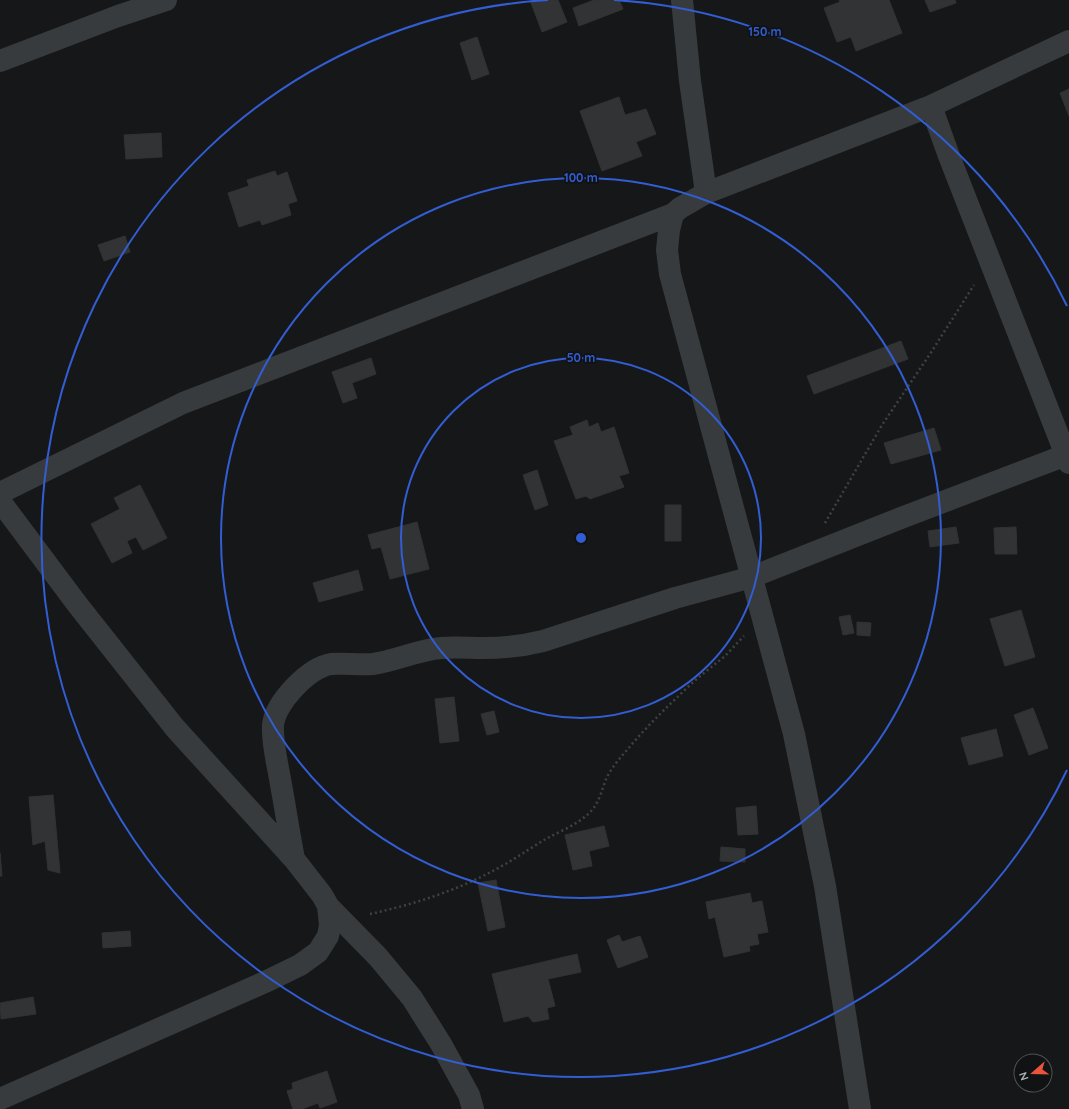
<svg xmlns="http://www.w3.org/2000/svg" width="1069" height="1109" font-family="Quicksand,sans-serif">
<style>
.building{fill:#313334;stroke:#303234}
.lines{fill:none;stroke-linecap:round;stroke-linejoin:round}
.path{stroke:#3d4344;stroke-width:2.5;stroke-dasharray:2 3;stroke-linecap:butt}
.minor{stroke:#373b3d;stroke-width:22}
.ring{fill:none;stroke:#325dd3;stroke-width:2}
.centre{fill:#325dd3;stroke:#111213;stroke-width:2}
.ring-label{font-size:12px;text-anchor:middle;font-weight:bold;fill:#325dd3;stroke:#111213;stroke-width:3.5;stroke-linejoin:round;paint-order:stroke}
</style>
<rect width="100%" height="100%" fill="#161718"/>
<!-- building -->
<path class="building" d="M530,0h28l9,22 -25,10z
M594,0h25l4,9 -44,17 -6,-18z
M839,0h50l13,33 -46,18 -5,-14 -14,5 -13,-34 16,-6z
M925,0h30l1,3 -26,9z
M477,37l12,37 -17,6 -12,-37z
M1069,89v27l-9,-23z
M619,97l6,18 21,-6 10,25 -20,8 6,14 -40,15 -22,-60z
M161,133l1,24 -36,2 -2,-24z
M275,171l2,5 10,-4 10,29 -9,3 3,11 -29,10 -2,-5 -21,7 -11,-34 21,-7 -2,-6z
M125,236l5,16 -26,9 -6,-16z
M901,341l7,18 -94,35 -7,-18z
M371,358l5,16 -24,9 5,15 -14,5 -11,-31z
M587,420l2,7 9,-4 3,9 13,-5 15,46 -10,3 5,11 -34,12 -4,-3 -10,3 -22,-58 19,-6 -3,-8z
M934,428l7,22 -50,14 -7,-21z
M537,470l11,35 -13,5 -12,-35z
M140,485l27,53 -24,12 -7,-13 -9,4 5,12 -20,10 -21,-39 29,-15 -6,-11z
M665,505h16v36h-16z
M417,522l12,47 -39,10 -9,-32 -9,2 -4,-14z
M956,527l3,16 -29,4 -2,-16z
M1016,527l1,27h-22l-1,-26z
M358,570l5,20 -44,12 -6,-19z
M1021,610l14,47 -30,9 -15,-47z
M850,615l4,18 -11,2 -4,-18z
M857,622l14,1 -1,13 -13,-1z
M454,697l5,44 -19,2 -5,-44z
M1033,708l15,40 -19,7 -15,-40z
M494,711l5,21 -12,3 -6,-21z
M996,729l7,27 -34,9 -8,-27z
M53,795l7,78 -12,-3 -3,-29 -12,4 -4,-48z
M756,806l2,28 -20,1 -2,-27z
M604,826l5,20 -20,5 3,15 -19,4 -8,-35z
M721,847l24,2v13l-25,-1z
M0,853l2,23h-2z
M496,880l9,47 -17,4 -10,-48z
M750,893l2,10 10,-2 6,31 -11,2 2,10 -10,2 1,5 -26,6 -9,-40 -6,2 -3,-17z
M130,931l1,15 -28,2 -1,-15z
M619,935l3,7 18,-6 8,21 -30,11 -11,-28z
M577,954l4,18 -33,7 7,27 -8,2 2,11 -16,3 -5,-6 -24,6 -12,-48z
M33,997l3,17 -35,5 -1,-16z
M327,1071l10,31 -17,6 -2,-5 -16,6h-9l-6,-18 6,-2 -1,-6z"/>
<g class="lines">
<!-- path -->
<path class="path" d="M825,523l57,-98 48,-71 44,-69
M370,914c45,-10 89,-24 130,-47 15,-8 29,-18 44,-27 16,-9 36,-16 48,-30 8,-9 10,-22 15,-33 5,-10 13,-19 20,-27 19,-23 41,-44 63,-65 11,-10 23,-19 35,-29 6,-6 12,-13 19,-20"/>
<!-- minor -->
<path class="minor" d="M682,0l8,81 16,112
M0,61l118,-45 48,-16
M931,106l18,50 120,307
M0,493l183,-90 490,-189
M0,501l77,103 98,124 119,131 28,36 4,7 2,4 2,19 -2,11 -10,16 -18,13 -35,17 -265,117
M294,859c-5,-26 -9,-53 -14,-80 -3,-18 -8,-36 -7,-54 2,-22 35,-57 58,-61 14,-1 28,1 42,0 23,-3 44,-14 68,-16 14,-1 28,0 42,0 20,0 40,-2 60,-7l132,-43 77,-21 149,-59 165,-63
M328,906l50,51 34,41 29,46 28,51 4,14
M860,1109l-35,-223 -31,-152 -124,-460 -3,-24 2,-20 4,-16 7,-6 26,-15 225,-87 138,-65"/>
</g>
<!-- distance rings -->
<g class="ring">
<circle cx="581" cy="538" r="180"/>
<circle cx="581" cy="538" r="360"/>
<path d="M1067 770A539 539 0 1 1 548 0M614 0A539 539 0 0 1 1067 306"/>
</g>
<circle cx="581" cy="538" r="6" class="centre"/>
<g class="ring-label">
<text x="765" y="36">150 m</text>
<text x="581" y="182">100 m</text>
<text x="581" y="362">50 m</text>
</g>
<!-- north arrow -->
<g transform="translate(1033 1073) rotate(250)"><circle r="19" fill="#111213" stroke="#4e5355"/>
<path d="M0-3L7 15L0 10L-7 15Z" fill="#ea543d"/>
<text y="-6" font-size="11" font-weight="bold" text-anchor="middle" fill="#a9b5b7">N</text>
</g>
</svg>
